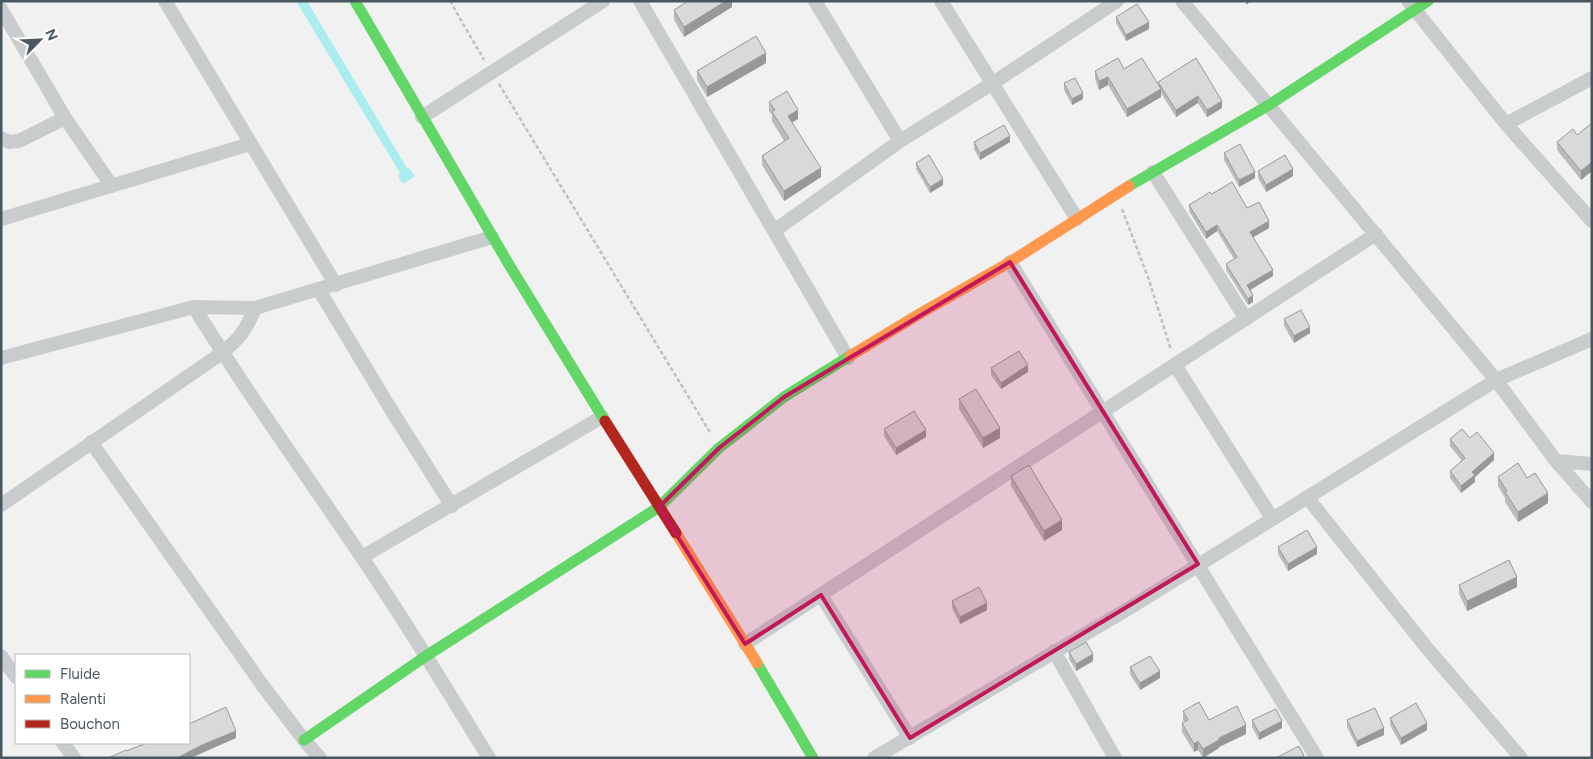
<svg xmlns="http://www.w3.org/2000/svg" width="1593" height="759" font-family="Figtree,sans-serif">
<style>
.water{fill:#abedee}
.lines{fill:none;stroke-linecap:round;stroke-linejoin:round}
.path{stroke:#b8c4be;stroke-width:2.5;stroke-dasharray:4 2.5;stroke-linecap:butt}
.street{stroke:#c9cccd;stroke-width:14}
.fast{stroke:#63d668;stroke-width:11}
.slow{stroke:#ff974d;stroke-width:11}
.jam{stroke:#b3261e;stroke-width:11}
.wall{fill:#babbbb}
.shaded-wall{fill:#979899}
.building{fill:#d8d9da;stroke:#979899}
.marked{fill:#c2185b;fill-opacity:0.2;stroke:#c2185b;stroke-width:4;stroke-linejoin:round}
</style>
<rect width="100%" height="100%" fill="#f2f1f1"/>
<!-- water -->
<path class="water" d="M296,1h11l88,147 12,20 3,1 5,7 -12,8 -5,-7 2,-4z"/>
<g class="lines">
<!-- path -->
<path class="path" d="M450,1l34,59
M499,84l212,350
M1122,209l27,71 22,70"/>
<!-- street -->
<path class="street" d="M165,1l171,284
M640,1l208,357
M815,1l85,140
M941,1l136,218
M1182,1l314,379 60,81 36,41
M1408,1l98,123 86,97
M1,9l64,109 47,68
M422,117l181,-116
M1506,124l86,-46
M1,138l8,4 10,-1 46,-23
M1153,172l93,147
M1,219l249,-75
M774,231l126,-90 93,-58 124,-82
M1010,262l307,496
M319,290l71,118 62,98
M194,307c52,85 111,166 167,249 45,66 86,134 128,202
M1,358l193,-51 61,1
M1175,365l97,153
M91,442l172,244 41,54 16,18
M1556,461l36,3
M1307,497l119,150 95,111
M1,505l221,-152c18,-15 24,-23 33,-45l237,-71
M362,557l240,-140
M821,595l89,143
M745,644l631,-410
M1054,651l61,107
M1,656l15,21
M63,743l11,15
M874,758l257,-151 365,-227 96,-41"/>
<!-- fast -->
<path class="fast" d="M355,1l153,262 97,158
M1129,186l140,-81 159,-104
M757,663l56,95
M304,740l122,-84 233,-149 60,-59 65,-51 66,-41"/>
<!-- slow -->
<path class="slow" d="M850,356l71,-43 89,-51 119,-76
M676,533l81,130"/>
<!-- jam -->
<path class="jam" d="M605,421l71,112"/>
</g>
<!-- wall -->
<path class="wall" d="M732,1v6l-48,30 -10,-17v-10z
M1116,17l33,12 -23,12 -10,-18z
M1196,58l26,50 -15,9 -9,-14 -22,14 -15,-24v4l-34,20 -19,-32 -9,5 -4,-11v-8l29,-2 34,16v-3z
M766,63l-59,34 -10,-17v-9z
M1064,83l19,16 -11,6 -8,-15z
M769,102l29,17 -6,3 29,55 -37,24 -22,-36v-9l22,-15 -12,-20v-6l-3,-4z
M1592,123v48l-11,9 -24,-30v-8l20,-7z
M974,142h36l-30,18 -6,-11z
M1224,153l31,25 -16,9 -15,-27z
M916,163l27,22 -13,8 -14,-24z
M1258,171l35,5 -27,16 -8,-14z
M1212,194l35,14 22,20 -16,9 20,39 -23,14 3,12 -5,3 -22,-35v-6l8,-5 -17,-28 -11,8 -17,-28v-6z
M1284,319l26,14 -16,10 -10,-17z
M991,368l37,4 -27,17 -10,-14z
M959,399l41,39 -17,10 -24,-39z
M884,429l42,8 -30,18 -12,-19z
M1470,438l24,22 -19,17v5l-14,11 -11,-15v-7l12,-10 -12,-15v-7z
M1011,476l51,54 -18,11 -33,-55z
M1498,477l29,1 21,25 -30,19 -13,-20v-4l-7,-12z
M1278,547l39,7 -29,17 -10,-17z
M1459,585l58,2 -50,24 -8,-17z
M952,601l35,9 -27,14 -8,-16z
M1069,652l24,9 -17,10 -7,-12z
M1130,667l30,11 -20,12 -10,-16z
M1183,711l26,9 37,14 -27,13v1l-16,10 -5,-8 -4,2 -12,-20v-9l2,-1 -1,-2z
M1390,718l37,12 -26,15 -11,-20z
M1252,720l30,8 -23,12 -7,-13z
M1347,720l37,15 -27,12 -10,-20z"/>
<!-- shaded-wall -->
<path class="shaded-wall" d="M726,1h6v6l-48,30v-10z
M1246,1h5l-5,4z
M1149,22v7l-23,12v-6z
M766,53v10l-59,34v-10z
M1108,77v8l-9,5v-9z
M1161,89v8l-34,20v-8z
M1083,93v6l-11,6v-6z
M1198,96v7l-22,14v-7z
M1222,101v7l-15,9v-7z
M798,110v9l-10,6v-9z
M1010,136v6l-30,18v-7z
M1592,162v9l-11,9v-9z
M821,168v9l-37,24v-10z
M1293,169v7l-27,16v-7z
M1255,172v6l-16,9v-7z
M943,179v6l-13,8v-6z
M1269,221v7l-19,11v-7z
M1217,225v6l-11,8v-7z
M1273,270v6l-26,16v-7z
M1253,295v7l-5,3v-6z
M1310,327v6l-16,10v-7z
M1028,365v7l-27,17v-6z
M1000,428v10l-17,10v-10z
M926,430v7l-30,18v-7z
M1494,453v7l-19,17v5l-14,11v-7l11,-14z
M1548,493v10l-30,19v-10z
M1062,520v10l-18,11v-10z
M1317,547v7l-29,17v-7z
M1517,577v10l-50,24v-10z
M987,603v7l-27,14v-7z
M1093,654v7l-17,10v-7z
M1160,671v7l-20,12v-7z
M1282,721v7l-23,12v-7z
M1427,723v7l-26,15v-7z
M1246,725v9l-27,13v1l-16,10v-9l16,-11z
M1384,728v7l-27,12v-6z
M236,731v7l-45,20h-14l25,-13z
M1198,741v9l-4,2v-8z"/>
<!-- building -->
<path class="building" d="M688,1h38l-42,26 -10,-17z
M1137,4l12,18 -23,13 -10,-18z
M756,36l10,17 -59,34 -10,-16z
M1118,58l6,11 18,-11 19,31 -34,20 -19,-32 -9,4 -4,-10z
M1196,58l26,43 -15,9 -9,-14 -22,14 -18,-28z
M1075,78l8,15 -11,6 -8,-16z
M787,91l11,19 -10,6 33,52 -37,23 -22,-35 27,-18 -17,-26 3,-2 -6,-8z
M1592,123v39l-11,9 -24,-29 16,-13 4,6z
M1004,125l6,11 -30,17 -6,-11z
M1240,144l15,28 -16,8 -15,-27z
M929,155l14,24 -13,8 -14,-24z
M1285,155l8,14 -27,16 -8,-14z
M1232,182l15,26 12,-6 10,19 -19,11 23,38 -26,15 6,10 -5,4 -22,-35 11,-7 -20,-32 -11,7 -17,-27 21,-13 2,2z
M1301,310l9,17 -16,9 -10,-17z
M1019,351l9,14 -27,18 -10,-15z
M976,389l24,39 -17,10 -24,-39z
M914,411l12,19 -30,18 -12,-19z
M1462,429l8,9 7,-6 17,21 -22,19 3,3 -14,11 -11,-15 15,-13 -15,-19z
M1518,463l9,15 8,-5 13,20 -30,19 -13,-20 2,-1 -9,-14z
M1029,465l33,55 -18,11 -33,-55z
M1307,530l10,17 -29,17 -10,-17z
M1509,560l8,17 -50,24 -8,-16z
M979,587l8,16 -27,14 -8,-16z
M1086,642l7,12 -17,10 -7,-12z
M1150,656l10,15 -20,12 -10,-16z
M1199,702l10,18 28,-14 9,19 -27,13v2l-16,9 -5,-8 -4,3 -12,-21 6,-3 -5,-9z
M1416,703l11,20 -26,15 -11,-20z
M226,707l10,24 -34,14 -25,13h-69l18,-8v1l21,-8h42v-19z
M1375,708l9,20 -27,13 -10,-21z
M1276,709l6,12 -23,12 -7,-13z
M1299,746l5,10 -4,2h-24z"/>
<!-- marked area -->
<path class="marked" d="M1010,262l188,302 -288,174 -89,-143 -76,49 -86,-137 60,-59 65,-51z"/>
<!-- border -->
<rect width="1593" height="759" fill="none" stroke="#48585e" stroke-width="5"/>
<!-- legend -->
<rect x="15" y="654" width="175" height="90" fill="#ffffff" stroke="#b6bcbf"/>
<rect x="25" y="670" width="25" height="8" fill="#63d668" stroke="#b6bcbf"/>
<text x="60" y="679" font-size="15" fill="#48585e">Fluide</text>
<rect x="25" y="695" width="25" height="8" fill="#ff974d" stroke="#b6bcbf"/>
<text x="60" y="704" font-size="15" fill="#48585e">Ralenti</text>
<rect x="25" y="720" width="25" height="8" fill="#b3261e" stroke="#b6bcbf"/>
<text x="60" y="729" font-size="15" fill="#48585e">Bouchon</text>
<!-- north arrow -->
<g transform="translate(40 40) rotate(66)" stroke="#ffffff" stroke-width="4" paint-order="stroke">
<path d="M0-4L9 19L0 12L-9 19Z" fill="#48585e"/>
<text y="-8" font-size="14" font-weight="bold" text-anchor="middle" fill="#48585e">N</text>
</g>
</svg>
